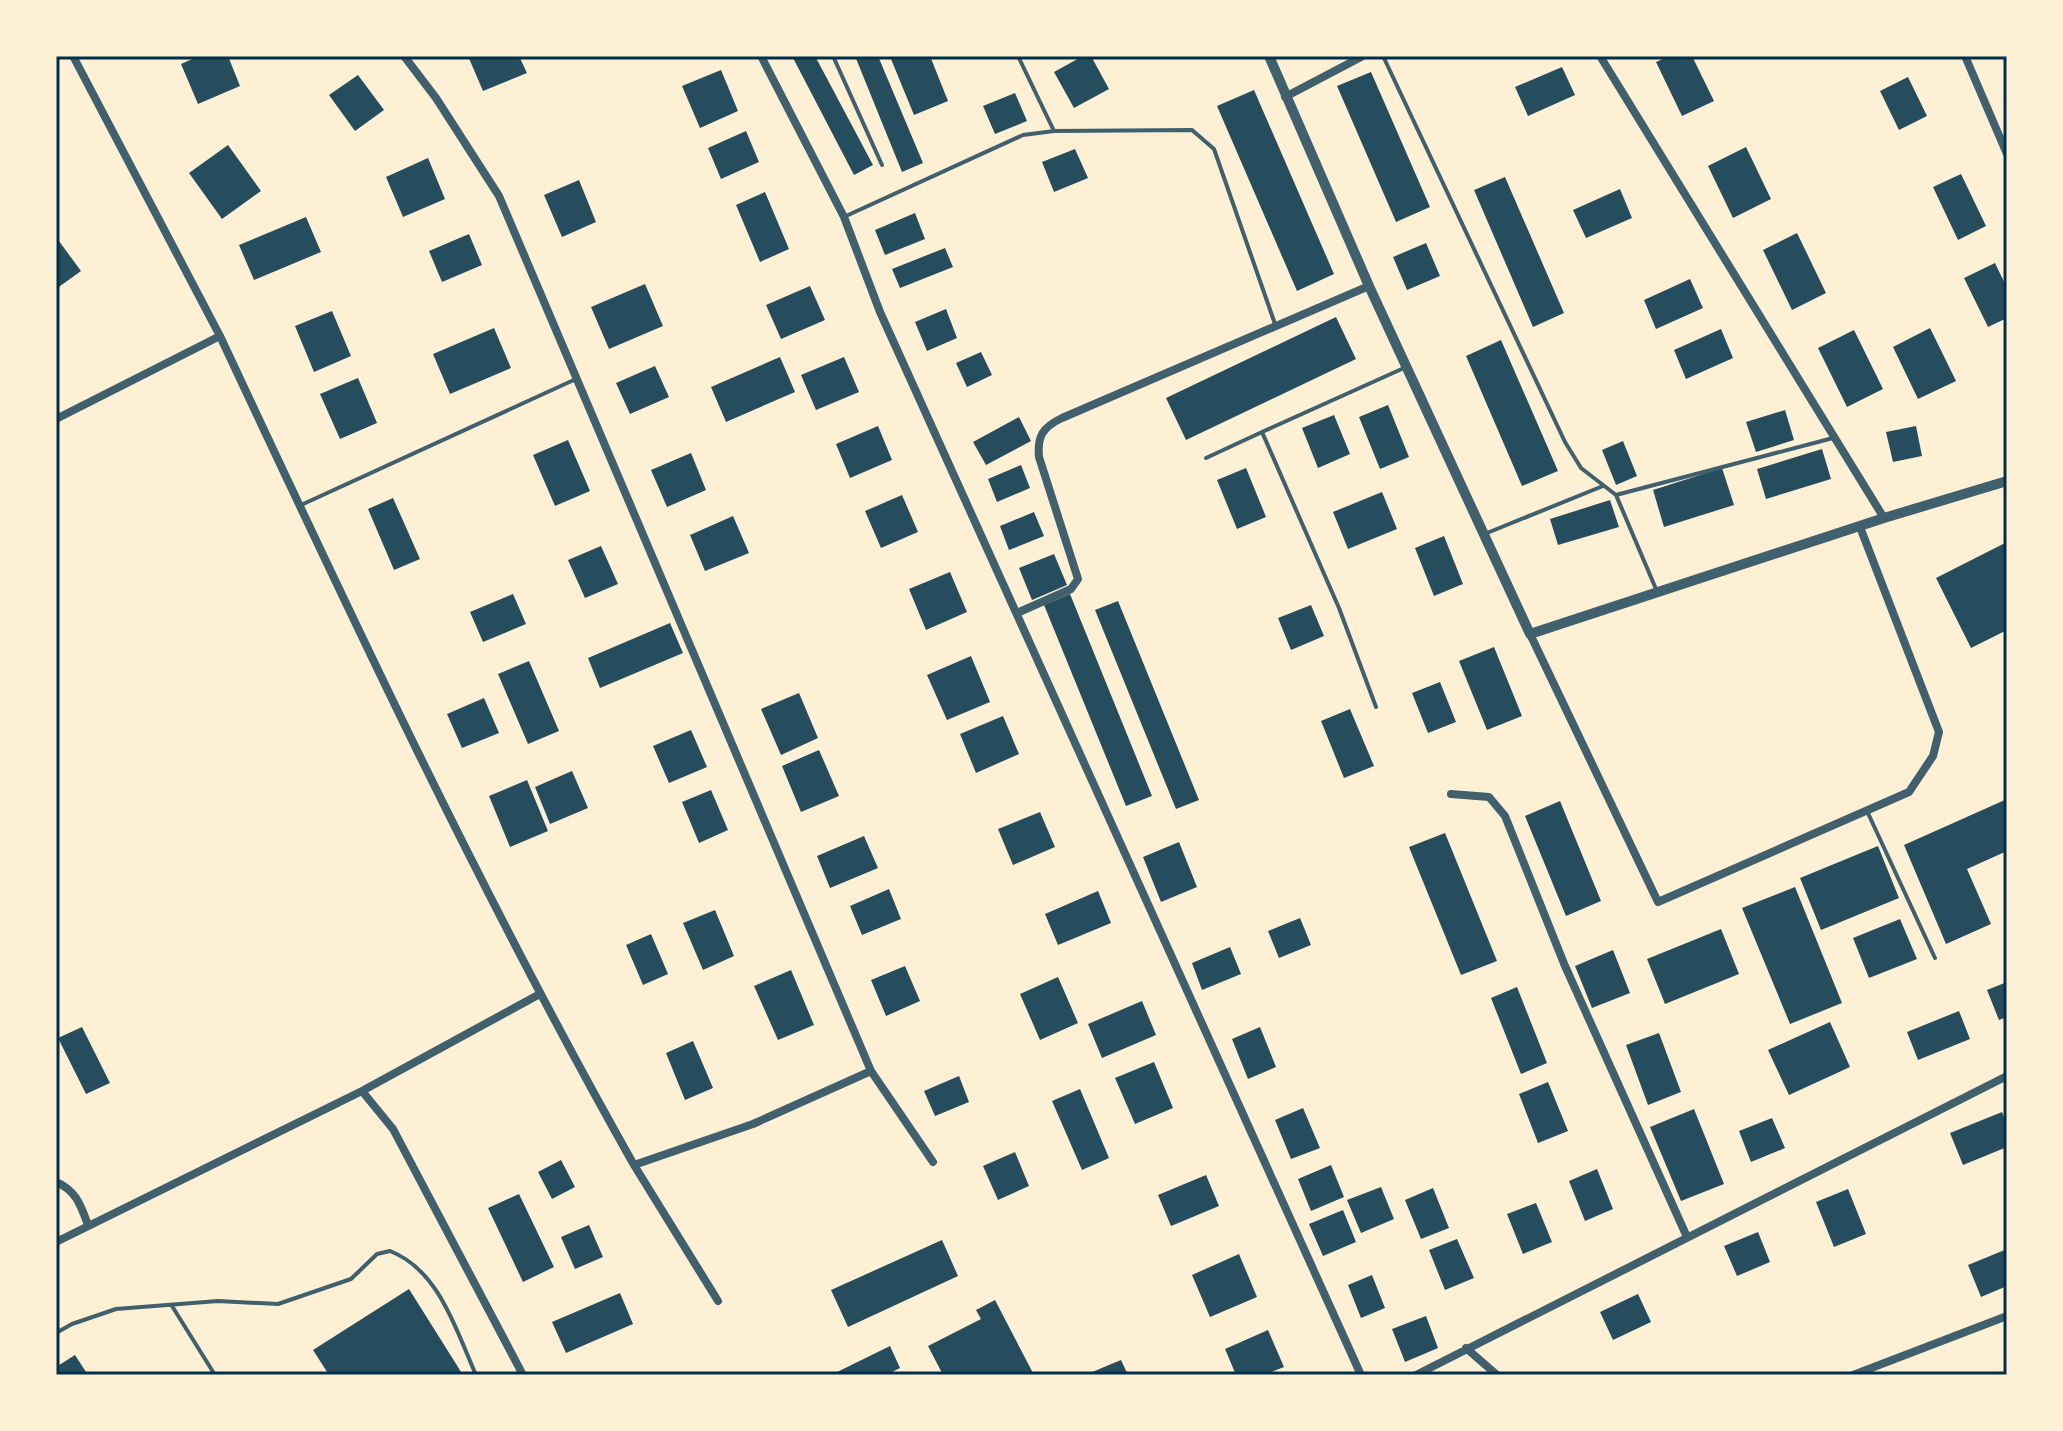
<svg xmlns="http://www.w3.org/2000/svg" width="2063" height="1431" font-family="'PT Sans',sans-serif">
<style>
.building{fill:#264d5e}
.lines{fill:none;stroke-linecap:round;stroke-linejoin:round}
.service{stroke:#3f606c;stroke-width:4}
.minor{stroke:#3f606c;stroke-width:8}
.tertiary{stroke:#3f606c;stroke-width:10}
.neatline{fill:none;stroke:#003049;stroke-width:3}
</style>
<rect width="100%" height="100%" fill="#fdf0d5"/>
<!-- building -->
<path class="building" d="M199,56h29l12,30 -42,18 -17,-40z
M468,56h51l8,17 -44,18z
M792,56h23l58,109 -19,10z
M855,56h23l45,107 -21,9z
M899,56h31l18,45 -34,14 -23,-56z
M1083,56h8l18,33 -35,19 -20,-36z
M1669,56h23l22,45 -32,15 -26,-54z
M1562,67l13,28 -47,21 -13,-29z
M721,70l17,41 -38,17 -18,-42z
M1371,72l59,135 -34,15 -59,-136z
M358,75l26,35 -29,21 -26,-36z
M1908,77l19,39 -28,14 -19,-39z
M1254,90l80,184 -37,17 -80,-185z
M1015,93l12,28 -32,13 -12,-28z
M746,131l13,31 -38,17 -13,-31z
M228,145l33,46 -39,28 -33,-46z
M1746,147l25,52 -38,19 -25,-52z
M1075,149l13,29 -34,14 -12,-30z
M428,158l17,41 -42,18 -17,-40z
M1961,174l25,52 -28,14 -25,-53z
M1505,177l59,136 -31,14 -59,-137z
M579,180l17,42 -34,15 -18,-42z
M1620,189l12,29 -46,20 -13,-28z
M765,192l24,57 -29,13 -24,-57z
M915,213l10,26 -40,16 -10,-25z
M306,217l15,35 -67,28 -15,-35z
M1797,233l29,60 -34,17 -29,-60z
M469,234l13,31 -40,17 -13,-31z
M56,237l25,34 -25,18z
M1426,243l14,33 -33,14 -14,-33z
M945,248l8,19 -53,21 -8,-19z
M1995,263l12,25v30l-19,9 -24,-49z
M1690,279l13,29 -47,21 -12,-29z
M645,284l18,42 -54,23 -18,-42z
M810,286l15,34 -44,19 -15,-34z
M946,309l11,29 -30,13 -12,-29z
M332,311l19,45 -37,16 -19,-46z
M1336,317l20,42 -170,81 -20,-42z
M494,328l17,40 -61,26 -17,-40z
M1930,328l26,53 -38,18 -25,-52z
M1721,329l12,29 -47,21 -12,-29z
M1854,330l29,59 -36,18 -29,-59z
M1501,340l57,131 -36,15 -56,-130z
M981,352l11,23 -25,12 -11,-24z
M780,357l15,35 -69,30 -15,-35z
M844,357l15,35 -43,18 -15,-35z
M655,366l14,31 -39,17 -14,-31z
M358,378l19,45 -37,16 -20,-45z
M1388,405l21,52 -29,12 -21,-52z
M1785,410l9,30 -38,12 -10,-30z
M1334,415l16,39 -32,14 -16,-40z
M1019,417l12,24 -45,24 -13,-23z
M878,426l14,34 -42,18 -14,-34z
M1916,426l6,30 -29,6 -7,-30z
M568,440l22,51 -35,15 -22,-51z
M1623,441l14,35 -21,9 -14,-35z
M1822,449l9,30 -65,20 -9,-30z
M691,453l15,37 -39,17 -16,-37z
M1021,465l9,23 -33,14 -9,-23z
M1246,468l20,49 -29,12 -20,-49z
M1722,468l12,37 -70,22 -11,-37z
M1382,492l15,37 -49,20 -15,-37z
M902,495l16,37 -37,16 -16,-37z
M393,498l27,61 -26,11 -26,-61z
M1610,500l9,27 -61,18 -8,-26z
M1034,512l10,24 -35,14 -9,-24z
M733,516l16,37 -44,18 -15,-36z
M1444,536l19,48 -29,12 -19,-48z
M2007,542v88l-36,18 -35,-70z
M601,546l17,38 -33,14 -17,-38z
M1054,554l13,31 -35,15 -13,-32z
M950,572l17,40 -41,18 -17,-41z
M513,594l13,30 -43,18 -13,-30z
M1070,594l82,202 -26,10 -82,-201z
M1118,601l81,199 -23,9 -81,-199z
M1311,605l13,31 -33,14 -13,-32z
M670,623l13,30 -83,35 -12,-30z
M1494,647l28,69 -35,14 -28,-69z
M971,656l19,46 -43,18 -20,-45z
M529,661l30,70 -31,13 -30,-70z
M1440,682l16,40 -28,11 -16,-40z
M799,693l19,45 -37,17 -20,-46z
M484,698l15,35 -37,15 -15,-34z
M1350,709l24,57 -30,12 -23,-57z
M1003,716l16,38 -43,19 -16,-39z
M691,730l16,37 -38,16 -16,-37z
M819,750l20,46 -38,16 -19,-46z
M572,771l16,37 -38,16 -15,-37z
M527,780l21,51 -38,16 -21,-51z
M711,790l17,40 -29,13 -17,-41z
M2007,799v52l-40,18 24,55 -45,20 -42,-99z
M1560,801l41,100 -35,15 -41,-100z
M1040,812l15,35 -42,18 -15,-36z
M1445,833l52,128 -36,14 -52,-128z
M864,836l14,32 -48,20 -13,-32z
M1179,842l18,45 -36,15 -18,-45z
M1878,846l21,52 -78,32 -21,-52z
M1795,887l47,116 -52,21 -48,-116z
M889,889l12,30 -39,16 -12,-29z
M1098,891l13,32 -53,22 -13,-31z
M715,910l19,46 -31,14 -20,-47z
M1300,918l11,27 -32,13 -11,-27z
M1900,919l17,40 -48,19 -16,-40z
M1721,929l18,45 -74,30 -18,-45z
M651,934l17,40 -25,11 -17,-40z
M1230,947l11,27 -39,16 -10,-27z
M1613,950l17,43 -38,15 -17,-42z
M905,966l15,35 -34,15 -15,-36z
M791,970l23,55 -36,15 -24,-54z
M1058,977l20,46 -38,17 -20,-46z
M2007,982v35l-8,3 -12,-30z
M1517,987l30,76 -26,11 -30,-76z
M1142,1001l14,34 -54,23 -14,-34z
M1959,1011l11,28 -52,21 -11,-28z
M1830,1022l20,45 -61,28 -21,-45z
M82,1027l28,56 -24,11 -28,-56z
M1260,1027l16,40 -28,12 -16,-40z
M1659,1033l22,59 -33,13 -22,-60z
M693,1041l20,47 -28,12 -19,-47z
M1154,1062l19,46 -38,16 -20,-46z
M959,1076l10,26 -34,14 -11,-25z
M1548,1082l20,49 -30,12 -19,-49z
M1080,1089l29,69 -27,12 -30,-69z
M1303,1108l17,40 -29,11 -16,-39z
M1694,1109l30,75 -43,17 -31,-74z
M2002,1112l5,13v22l-44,18 -13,-32z
M1772,1118l13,30 -34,14 -12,-31z
M1015,1152l14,34 -31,14 -15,-34z
M561,1160l14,27 -23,12 -14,-27z
M1331,1165l13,32 -33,14 -13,-32z
M1597,1169l16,40 -28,12 -16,-40z
M1206,1175l13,31 -48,20 -13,-31z
M1381,1187l13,32 -33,14 -14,-33z
M1433,1188l16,40 -28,11 -16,-39z
M1848,1189l18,45 -32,13 -18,-45z
M519,1194l35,73 -31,15 -35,-74z
M1536,1203l16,39 -29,12 -16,-40z
M1343,1210l13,32 -33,14 -14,-32z
M589,1225l14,32 -28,12 -14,-32z
M1758,1232l12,30 -33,14 -13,-30z
M1457,1239l17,39 -29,12 -16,-40z
M942,1240l16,36 -110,51 -17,-37z
M2007,1249v37l-26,11 -13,-32z
M1239,1254l18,43 -47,20 -18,-42z
M1372,1275l13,33 -24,10 -13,-33z
M409,1289l54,86h-134l-16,-25z
M620,1293l13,31 -67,29 -14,-31z
M1638,1294l13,28 -38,18 -13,-28z
M995,1300l39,75h-91l-15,-29 53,-27 -5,-9z
M1426,1316l12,32 -33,14 -13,-33z
M1268,1330l16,37 -20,8h-28l-11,-26z
M890,1346l10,22 -14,7h-55z
M75,1355l13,20h-32v-8z
M1121,1360l7,15h-43z"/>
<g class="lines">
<!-- service -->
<path class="service" d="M833,56l49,109
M1018,56l36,75
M1383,56l182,386 16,26 35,27 40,94
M846,216l177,-81 31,-4 138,-1 22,19 61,175
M1206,458l56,-26
M1616,495l217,-57
M301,505l275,-126
M1487,533l116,-47
M1376,707l-37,-99 -77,-176 142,-64
M1867,811l68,147
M172,1306l43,69
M56,1333l16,-9 44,-15 102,-8 60,3 73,-25 26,-25 13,-3c49,19 66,79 86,124"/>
<!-- minor -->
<path class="minor" d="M404,56l32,42 63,98 372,875 62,91
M761,56l83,161 36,95 481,1063
M1600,56l284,462
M1965,56l42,98
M1285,97l78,-41
M220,336c131,280 262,560 414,829l119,-41 118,-53
M56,419l164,-83 -147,-280
M1017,613l54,-24 7,-10 -39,-122c-2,-21 4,-30 23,-39l307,-132
M1530,634l128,268 251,-110 24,-36 6,-24 -79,-205
M1451,794l38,3 16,19 60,150 122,271
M362,1091l31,38 130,246
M634,1165l84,136
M56,1182c20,8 25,24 32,43
M56,1242l306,-151 176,-96
M1466,1348l31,27
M1416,1375l591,-299
M1853,1375l154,-59"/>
<!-- tertiary -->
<path class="tertiary" d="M1269,56l100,230 161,348 354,-116 123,-37"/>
</g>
<!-- border -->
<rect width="2063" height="1431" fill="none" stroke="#fdf0d5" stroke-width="116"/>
<rect x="58" y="58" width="1947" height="1315" class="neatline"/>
</svg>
